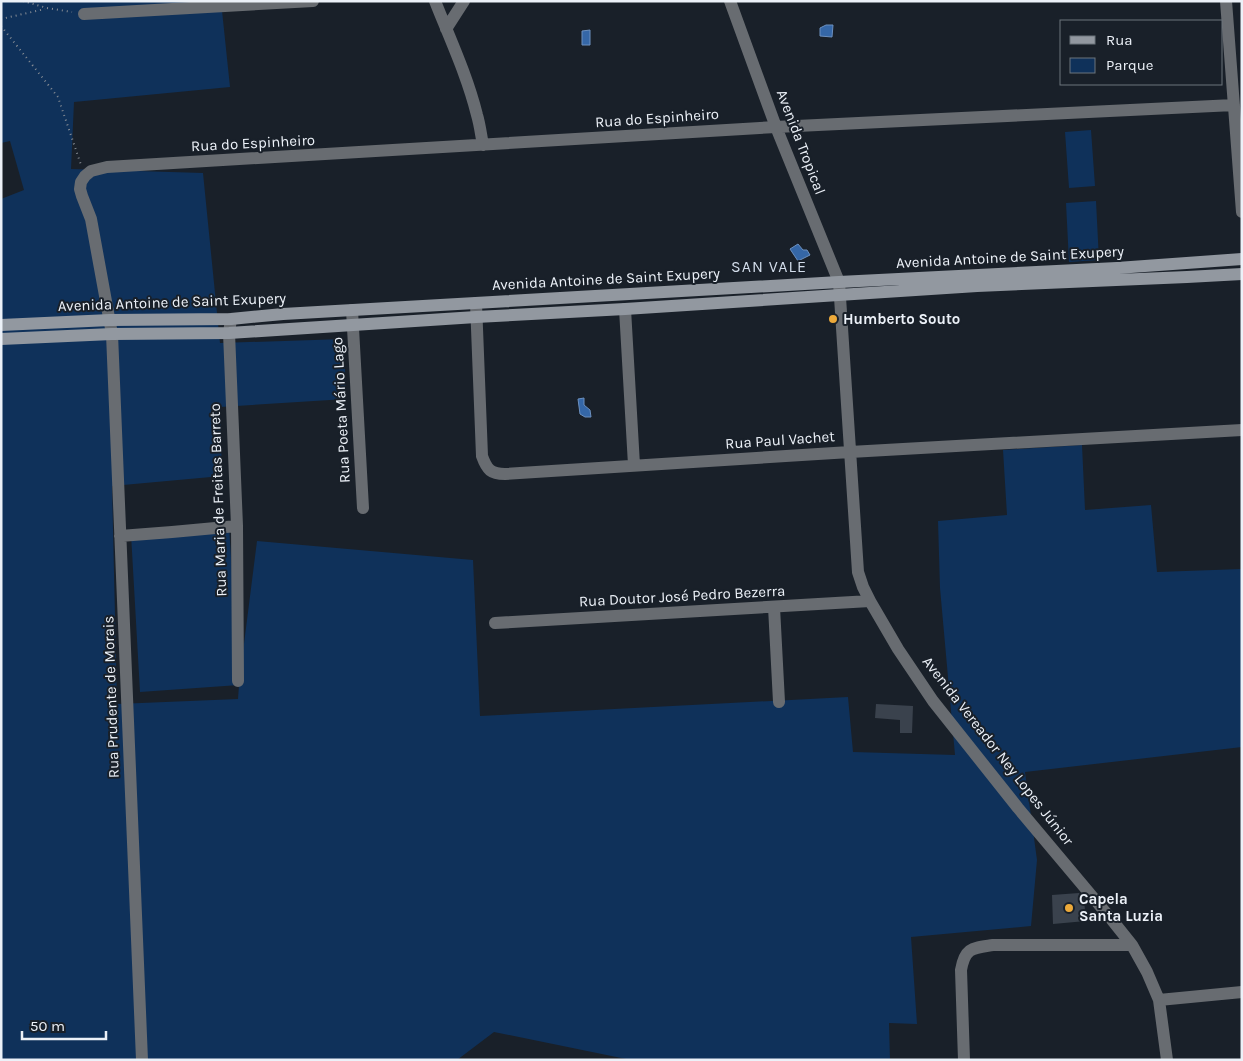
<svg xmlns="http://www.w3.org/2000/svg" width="1243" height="1061" font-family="Karla,sans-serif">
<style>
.green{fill:#0f315a}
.water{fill:#3567a7;stroke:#6c90bf}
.building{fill:#3a424d}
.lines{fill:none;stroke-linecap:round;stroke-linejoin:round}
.path{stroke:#878d95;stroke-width:2;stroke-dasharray:1 4;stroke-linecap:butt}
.street{stroke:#686c71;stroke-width:12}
.secondary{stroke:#9298a0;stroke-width:12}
.poi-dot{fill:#eca93a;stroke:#192029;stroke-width:2}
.labels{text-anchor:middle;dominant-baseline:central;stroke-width:4;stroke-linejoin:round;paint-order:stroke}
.street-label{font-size:15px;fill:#ecf1f8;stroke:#192029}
.poi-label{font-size:15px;font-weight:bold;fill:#ecf1f8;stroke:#192029;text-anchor:start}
.neighbourhood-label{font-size:16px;letter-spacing:1px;fill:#d3ddeb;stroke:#192029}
</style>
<rect width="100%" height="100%" fill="#192029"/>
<!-- green -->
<path class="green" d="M1,1h220l9,86 -156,15 -3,67 132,4 17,170 124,-4 2,60 -126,8 2,69 -110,10 5,218 121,-5 1,-14 -99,7 -9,-158 98,-8 10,157 18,-142 216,19 7,156 368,-19 5,55 102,3 -15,-167 -2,-67 69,-6 -4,-65 79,-5 3,65 66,-5 6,67 85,-3v178l-217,25 12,88 -6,66 -120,11 6,87 -28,-1 1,37h-259l-137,-28 -37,28h-456v-861l23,-9 -14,-49 -9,2z
M1091,130l4,56 -26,2 -4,-56z
M1096,201l3,59 -30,2 -3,-59z"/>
<!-- water -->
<path class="water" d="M826,25h7l-1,12 -12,-1v-8z
M590,30v15h-8v-14z
M798,244l5,6h4l3,5 -12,6 -8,-12z
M584,398v7l6,5 1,7h-6l-5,-3 -2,-15z"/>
<!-- building -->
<path class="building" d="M876,704l37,2 -1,27h-12v-13l-25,-2z
M1079,893l5,7 2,21 -33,3 -1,-29z"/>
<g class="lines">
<!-- path -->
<path class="path" d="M23,1l24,7 25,4
M1,19l44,-10
M1,26l57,71 23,68"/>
<!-- street -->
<path class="street" d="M435,1c15,38 32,74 42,114 3,10 4,20 6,30
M730,1l46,126 63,155 19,290 5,15 7,14 28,48 35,52 85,107 94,112 20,25 15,27 12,28 8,60
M1226,1l16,211
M84,14l229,-13
M446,29l18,-28
M476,303l6,153c5,14 9,18 23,18l345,-22 392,-22
M625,309l9,156
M352,310l11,198
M231,319l-2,14 8,193 1,155
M120,536l52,-4 65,-6
M774,607l5,95
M495,623l375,-22
M1159,1000l83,-8
M142,1060l-30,-726 -21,-115 -9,-23 -2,-7 1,-7 4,-6 6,-5 16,-4 669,-40 458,-22
M964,1060l-3,-90c4,-23 12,-22 32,-25h139"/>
<!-- secondary -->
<path class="secondary" d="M1,325l109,-5 121,-1 52,-5 556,-32 278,-14 125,-9
M1,339l111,-5 117,-1 247,-16 149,-8 352,-23 210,-9 55,-3"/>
</g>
<!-- markers -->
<g class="poi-dot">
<circle cx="833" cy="319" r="5"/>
<circle cx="1069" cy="908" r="5"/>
</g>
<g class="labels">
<!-- street labels -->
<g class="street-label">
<text transform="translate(657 118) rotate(-4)">Rua do Espinheiro</text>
<text transform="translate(801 142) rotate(69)">Avenida Tropical</text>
<text transform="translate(253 143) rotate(-3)">Rua do Espinheiro</text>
<text transform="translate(1010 257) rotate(-3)">Avenida Antoine de Saint Exupery</text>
<text transform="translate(606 279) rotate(-3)">Avenida Antoine de Saint Exupery</text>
<text transform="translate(172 302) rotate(-2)">Avenida Antoine de Saint Exupery</text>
<text transform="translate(341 410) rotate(-93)">Rua Poeta Mário Lago</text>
<text transform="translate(780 440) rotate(-4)">Rua Paul Vachet</text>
<text transform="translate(218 500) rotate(-92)">Rua Maria de Freitas Barreto</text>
<text transform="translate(682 596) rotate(-3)">Rua Doutor José Pedro Bezerra</text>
<text transform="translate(111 697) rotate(-92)">Rua Prudente de Morais</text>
<text transform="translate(998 751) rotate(52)">Avenida Vereador Ney Lopes Júnior</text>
</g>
<!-- poi labels -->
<g class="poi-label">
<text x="843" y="319">Humberto Souto</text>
<text x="1079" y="899">Capela<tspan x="1079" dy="17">Santa Luzia</tspan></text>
</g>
<!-- neighbourhood labels -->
<g class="neighbourhood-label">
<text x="769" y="266">SAN VALE</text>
</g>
</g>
<!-- border -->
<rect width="1243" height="1061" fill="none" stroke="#ecf1f8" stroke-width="5"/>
<!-- legend -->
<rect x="1060" y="20" width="162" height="65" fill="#192029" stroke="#6d747c"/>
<rect x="1070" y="36" width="25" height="8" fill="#9298a0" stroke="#6d747c"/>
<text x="1106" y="45" font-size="15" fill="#ecf1f8">Rua</text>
<rect x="1070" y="58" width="25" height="15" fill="#0f315a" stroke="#6d747c"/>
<text x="1106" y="70" font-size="15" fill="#ecf1f8">Parque</text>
<!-- scale -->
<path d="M22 1031v8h84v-8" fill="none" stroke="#ecf1f8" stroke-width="2.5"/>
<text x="30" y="1031" font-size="15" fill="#ecf1f8" stroke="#192029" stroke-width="4" paint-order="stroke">50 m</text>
</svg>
